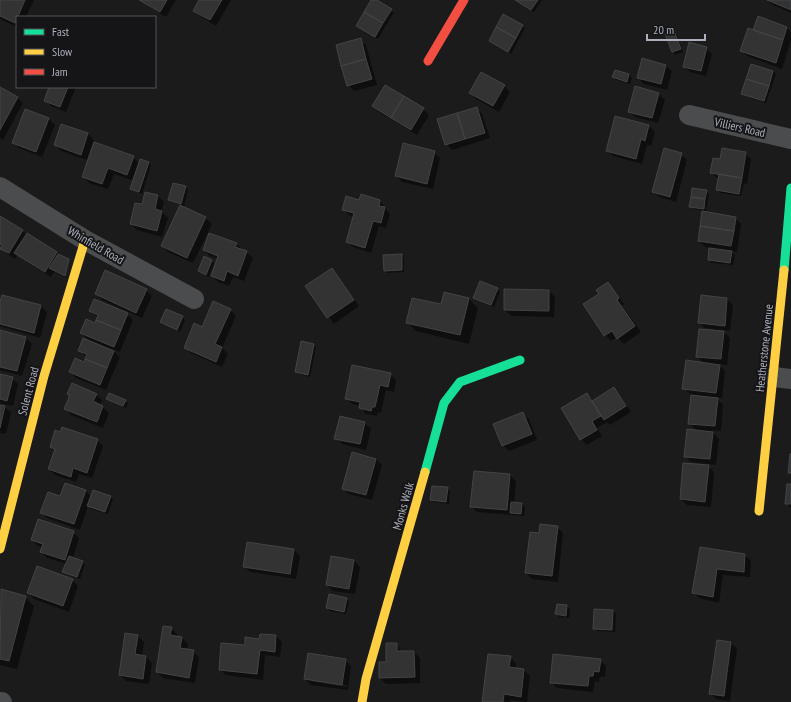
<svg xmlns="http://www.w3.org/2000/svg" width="791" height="702" font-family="'PT Sans Narrow',sans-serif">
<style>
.shadow{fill:#0007;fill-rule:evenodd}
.building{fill:#333;stroke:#434447}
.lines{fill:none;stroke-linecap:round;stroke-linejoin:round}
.street{stroke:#4b4c4e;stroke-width:20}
.fast{stroke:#16e098;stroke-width:9}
.slow{stroke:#ffcf43;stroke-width:9}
.jam{stroke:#f24e42;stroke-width:9}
.labels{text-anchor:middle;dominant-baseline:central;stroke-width:4;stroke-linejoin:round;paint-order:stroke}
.street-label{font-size:12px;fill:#acb0bc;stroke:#151517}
</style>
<rect width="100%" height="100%" fill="#1b1b1b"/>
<!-- shadow -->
<path class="shadow" d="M0,0h34l-8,17h-9v10l-17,-8z
M140,0h36l-10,17z
M201,0h30l-15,26 -16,-10 -6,-6z
M372,0l22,12 -16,27 -21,-14z
M515,0h27l-8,12z
M767,0h24v13l-20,-9z
M504,15l21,13 -14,26 -21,-14z
M759,17l28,11 4,4v8l-9,29 -35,-13 -6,-6 13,-19z
M674,32l3,3 6,17 -8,3 -8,-21z
M360,39l6,6 11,40 -23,6 -6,-6z
M706,48l6,6 -6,22 -16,-4 -6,-6z
M643,59l23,7 6,5 -5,19 -23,-6 -6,-6z
M615,71l14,4 3,3 -2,6 -14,-4 -3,-3z
M773,71l3,3 -10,29 -21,-7 -3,-2z
M385,86l38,23 6,6 -12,20 -38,-23 -6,-6z
M504,86l6,6 -11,20 -23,-13 -6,-6z
M50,87h26l-10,25 -15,-6 -6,-6z
M0,88l18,10 5,5 -20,37 -3,-2z
M659,94l6,6 -7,23 -23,-6 -6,-6z
M476,108l6,6 8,24 -38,12 -6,-6z
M25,110l24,9 6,6 -13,32 -23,-9 -6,-5z
M62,125l26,9 6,6 -7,20 -26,-9 -6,-6z
M649,126l6,6 -4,14 -4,-1 -5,19 -29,-8 -6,-6z
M434,152l6,6 -7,31 -31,-7 -6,-6z
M745,153l6,6 -4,25 -3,-1 -3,13 -21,-3 -3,-3 2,-11 -8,-6 10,-13z
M681,154l6,6 -11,42 -17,-5 -6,-6z
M133,157l6,6 10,-1 2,3 -9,29 -11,-5 3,-8 -20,-7 -6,15 -19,-6 -6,-6z
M186,187l2,3 -4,17 22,11 6,6 -19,39 -25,-11 -6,-6 19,-41 -12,-5z
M706,191l3,3 -3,17 -13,-2 -3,-3z
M146,193l12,3 6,6 -3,9 7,7 -6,19 -25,-7 -6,-6 11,-18z
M360,201h20l10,13 -4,14 -7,-2 -8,27 -18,-6 -6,-6 7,-24 -5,-2 -6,-6z
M0,217l57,36 2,2 8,23 -13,-6 -3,5 -34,-22 -2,4 -7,-5 -8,-9z
M735,218l6,6 -4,28 -7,-1 5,4 -2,10 -21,-2 -3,-3 6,-12 -10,-1 -6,-6z
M236,244l17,14 -9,23 -11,-4 -4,9 -11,-4 -6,-6 6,-17 -8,-3 -6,-6z
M402,255l2,3v14l-17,1 -2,-3z
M211,261l3,2 -5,14 -7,-3 -3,-3z
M332,269l27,37 -25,18 -27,-37z
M608,283l16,21 -2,2 19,26 -17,12 -7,-7 -6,4 -6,-6 -5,-41z
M497,289l3,3 -6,15 -19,-9z
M146,290l6,6 -10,22 -40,-18 -6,-6z
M505,290l44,1 6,6 -1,20 -43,-1 -6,-6z
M3,296l38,10 6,6 -7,26 -40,-12v-20z
M702,296l25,3 6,6 -3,26 -8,-1 8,8 -3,27 -9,-1 7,7 -3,27 -6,-1 7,8 -2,26 -10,-1 8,9 -3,26 -25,-3 -6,-6 12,-25 -8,-8 3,-28 -9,-7 21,-24 -7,-8 17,-25v-2l-9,-1 -6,-6z
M469,299l9,9 -9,36 -53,-13 -9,-9 35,-17z
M230,310l6,6 -14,32 6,6 -6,13 -31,-14 -6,-6 17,-19z
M90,311l37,3 6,6 -13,32 -10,-4 10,9 -14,33 -30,-12 -6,-6 14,-9 3,-6 -8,-7 11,-8 -9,-9 14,-9 3,-6z
M182,317l3,3 -5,12 -19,-10z
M0,331l26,7 6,6 -10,32 -22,-6z
M313,344l3,3 -6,30 -11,-3 -3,-2z
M390,374l6,6 -2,12 -8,-2 -5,23 -3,-1 -1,4 -11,-2 -6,-8 -8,-2 -6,-6z
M0,375l12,3 6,6 -5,22 -13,-3z
M614,388l17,24 -21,13 -3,-3 -10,6 5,8 -15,9 -6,-6 6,-45 7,7z
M68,393l28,1 6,6 -2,5 9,8 -6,15 -32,-13 -5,-6 4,-14z
M107,399l18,2 3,2 -2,5z
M0,406l5,1 6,6 -5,21 -6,-1z
M523,414l6,5 8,21 -28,11 -6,-6z
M341,417l24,6 6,6 -5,21 -24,-6 -6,-6z
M97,440l6,6 -11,32 -13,-4 -3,8 -21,-7 -6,-6 6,-18 -4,-4z
M376,459l6,6 -10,35 -23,-6 -6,-6z
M708,466l6,6 -3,35 -24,-2 -6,-6z
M510,475l6,6 -2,22 8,1 3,3 -1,9 -47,-4 -6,-6z
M66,484l20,7 6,6 18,-1 3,3 -5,15 -17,-5 -3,-3 -8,24 -33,-12 -6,-6 20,-14z
M791,485v23l-5,-5z
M447,488l3,3 -1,13 -15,-2 -3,-2z
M557,527l6,6 -5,49 -26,-3 -6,-6 14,-39z
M73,532l6,6 -6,20 12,6 -5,15 -14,-5 -2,-2 3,-8 -20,-6 -6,-6 2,-5 -5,-1 -6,-6z
M701,548l44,7 6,6 -1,16 -27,-2 -4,28 -20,-5 -6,-6z
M294,550l6,6 -4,23 -46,-7 -6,-6z
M354,561l6,6 -5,27 -22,-3 -6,-6z
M72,580l6,6 -9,26 -35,-13 -6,-6z
M2,591l23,6 9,9 -17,63 -17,-4v-66z
M347,599l2,2 -3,13 -16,-3 -3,-3z
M558,605l9,1 3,3 -1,9 -10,-1 -2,-3z
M613,611l3,3 -1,18 -18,-1 -3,-3z
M171,628l6,6v3l5,1 6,6 -1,6 6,1 6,6 -4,26 -32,-5 -6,-6z
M126,634l12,2 6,6 -2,14 4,1 6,6 -3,21 -23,-3 -6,-6z
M261,635l15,1 6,6 -2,15 -15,-2 -2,25 -37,-5 -6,-5 26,-24 14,-6z
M731,643l6,6 -7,52 -14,-2 -6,-6z
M396,644l6,8h12l6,6v25l-34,1 -6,-6z
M510,657l6,6 -1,6 9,1 6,6 -3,26 -17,-2v2h-27z
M345,660l6,6 -3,24 -37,-5 -6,-6zM310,679l37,6v2l-37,-6z
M600,660l6,6 -1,11h-5l-1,5 -4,-1 -2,11 -36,-4 -6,-6z"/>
<!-- building -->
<path class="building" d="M0,0h25l-10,23 -15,-7z
M139,0h28l-7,12z
M199,0h23l-12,20 -17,-9z
M371,0h6l15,9 -9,14 -19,-11z
M515,0h23l-7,10z
M767,0h24v10z
M364,12l19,11 -8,14 -19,-11z
M503,14l20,11 -7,13 -20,-11z
M758,16l29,11 -4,13 -30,-10z
M496,27l20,11 -8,14 -19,-11z
M748,28l35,12 -7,23 -36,-12z
M674,31l7,18 -9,3 -7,-18z
M361,38l5,21 -25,7 -5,-21z
M689,42l18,5 -6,24 -18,-4z
M642,58l24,7 -5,19 -24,-6z
M366,59l6,20 -25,7 -6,-20z
M751,64l22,7 -4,15 -23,-7z
M615,70l14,4 -2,8 -15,-5z
M481,72l24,13 -12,21 -24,-13z
M746,79l23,7 -5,15 -23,-7z
M385,85l19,11 -13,22 -19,-12z
M635,86l24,7 -7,25 -24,-6z
M0,87l18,10 -18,33z
M49,87h19l-8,20 -16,-6z
M404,96l20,12 -13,22 -20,-12z
M477,107l8,26 -20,6 -8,-26z
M25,109l24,9 -13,34 -24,-9z
M457,113l8,26 -20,6 -8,-26z
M615,116l34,9 -4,16 -4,-2 -5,20 -30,-8z
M61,124l27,9 -7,22 -27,-10z
M94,142l40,14 -7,19 -19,-7 -6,16 -20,-7z
M403,143l32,8 -8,33 -32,-8z
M664,148l18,5 -12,44 -18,-5z
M722,148l24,4 -4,26 -32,-5 3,-15 7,1z
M140,159l9,3 -10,30 -9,-3z
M719,174l23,4 -3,16 -23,-4z
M173,183l13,3 -5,18 -13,-4z
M692,188l15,2 -2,9 -14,-2z
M145,192l13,3 -3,14 7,2 -5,20 -27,-7 5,-21 7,1z
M361,194l19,6 -1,6 6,1 -4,16 -8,-2 -8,27 -19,-6 8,-29 -12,-3 4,-14 13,4z
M691,197l14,2 -1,10 -15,-2z
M180,205l26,12 -19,41 -26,-12z
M702,211l34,6 -2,14 -34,-5z
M0,216l23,14 -14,23 -9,-4 2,-4 -2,-1z
M700,226l34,5 -3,15 -33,-5z
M27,233l30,19 -12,20 -31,-19z
M209,233l28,10 -2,4 12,4 -9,25 -11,-5 -3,10 -13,-5 7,-20 -15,-6z
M709,248l23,3 -2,12 -22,-3z
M58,254l11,5 -4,17 -16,-8z
M402,254v16l-18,1 -1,-16z
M204,256l8,4 -6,15 -8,-4z
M332,268l22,32 -27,18 -22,-32z
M105,270l42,19 -11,24 -41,-19z
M480,281l18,7 -7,17 -18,-7z
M608,282l11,16 -2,2 18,26 -18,13 -5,-8 -8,5 -21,-32 16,-10 -3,-4z
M504,289l45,1v21l-45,-1z
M444,292l25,6 -9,37 -54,-12 6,-25 29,6z
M2,295l39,10 -7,28 -34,-9v-22z
M701,295l26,3 -2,28 -27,-3z
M94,299l34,14 -7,17 -25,-10 2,-5 -9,-4z
M213,301l18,8 -16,35 7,3 -6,15 -32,-14 10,-25 8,4z
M166,309l17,7 -6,14 -17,-8z
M86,319l9,4 1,-3 25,10 -7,17 -34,-14z
M699,329l25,2 -3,28 -25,-2z
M0,330l26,7 -9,34 -17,-4z
M83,338l31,13 -7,17 -22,-9 2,-5 -9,-3z
M301,341l13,3 -6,31 -13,-3z
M75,358l9,4 1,-3 22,9 -7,17 -31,-13z
M686,360l34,5 -4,28 -34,-4z
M352,365l39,8 -3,14 -8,-2 -5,22h-3l-1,4 -12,-3 1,-6 -15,-3z
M0,374l13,3 -6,24 -7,-2z
M72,383l25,11 -4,7 10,5 -6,16 -33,-13 5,-11v-4h-2z
M614,387l12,19 -22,14 -12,-19z
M109,393l17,7 -3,6 -17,-7z
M587,393l14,23 -9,5 5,9 -17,10 -19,-32z
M691,395l27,3 -3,28 -27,-2z
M0,405l5,1 -5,22z
M523,412l9,22 -30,12 -9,-22z
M340,416l25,6 -5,22 -26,-5z
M62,427l36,12 -11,34 -14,-5 -2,9 -23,-8 7,-20 -5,-2 5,-17 5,2z
M687,429l26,3 -3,27 -26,-2z
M352,452l24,7 -10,36 -24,-6z
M790,454h1v19h-3z
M683,463l26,2 -4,37 -25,-3z
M474,471l36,3 -3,36 -37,-3z
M65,483l21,7 -12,34 -34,-11 8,-21 12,4z
M787,484h4v20h-6z
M432,486l16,1 -2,15 -16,-2z
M93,490l18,6 -6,16 -18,-6z
M511,502l11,1 -1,11 -11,-1z
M38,519l36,12 -9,29 -25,-8 3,-8 -12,-4z
M540,524l18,2 -6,50 -27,-3 5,-41 9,1z
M247,542l47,7 -4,25 -47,-7z
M700,547l45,7 -1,18 -27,-3 -4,28 -21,-4z
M69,556l14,5 -6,16 -15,-5z
M331,556l23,4 -5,29 -23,-4z
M37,566l36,13 -10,27 -36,-13z
M1,589l25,7 -17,65 -9,-2z
M329,594l18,4 -3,14 -18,-4z
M557,604l10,1 -1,11 -11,-2z
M594,609l19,1 -1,20 -19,-1z
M163,626l9,1 -2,8 12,2 -2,11 14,2 -5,28 -33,-6z
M125,633l13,2 -3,19 11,2 -3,23 -24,-4z
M260,634l16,1 -1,17 -15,-2 -3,24 -38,-4 2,-27 24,2v-8l14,2z
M717,640l14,2 -7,54 -15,-2z
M386,643h11v8h17l1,26 -36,1v-16h7z
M308,653l38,6 -4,26 -38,-6z
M488,654l23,2 -2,11 15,2 -3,28 -17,-3 -1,8h-21z
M553,654l48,5 -2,13 -5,-1 -1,5h-4l-1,10 -38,-3z"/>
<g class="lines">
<!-- street -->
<path class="street" d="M689,115l102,24
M0,187l85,53 109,59
M774,377l17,2
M0,702h2"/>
<!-- fast -->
<path class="fast" d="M784,270l7,-82
M425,472l19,-69 16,-21 60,-22"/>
<!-- slow -->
<path class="slow" d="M759,511l25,-241
M0,549l44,-173 41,-136
M362,702l4,-23 59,-207"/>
<!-- jam -->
<path class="jam" d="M428,61l36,-61"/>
</g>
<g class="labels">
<!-- street labels -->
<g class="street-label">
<text transform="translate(740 127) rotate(13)">Villiers Road</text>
<text transform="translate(96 245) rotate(30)">Whinfield Road</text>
<text transform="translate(764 348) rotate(-84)">Heatherstone Avenue</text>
<text transform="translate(28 391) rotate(-75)">Solent Road</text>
<text transform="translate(403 506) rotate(-74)">Monks Walk</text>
</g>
</g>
<!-- legend -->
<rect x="16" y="16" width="140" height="72" fill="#151517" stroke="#515359"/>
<rect x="24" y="29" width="20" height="6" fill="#16e098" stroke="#515359"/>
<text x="52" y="36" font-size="12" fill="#acb0bc">Fast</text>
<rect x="24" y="49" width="20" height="6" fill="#ffcf43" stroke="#515359"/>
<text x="52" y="56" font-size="12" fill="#acb0bc">Slow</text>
<rect x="24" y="69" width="20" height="6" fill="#f24e42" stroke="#515359"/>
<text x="52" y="76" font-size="12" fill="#acb0bc">Jam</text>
<!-- scale -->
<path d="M647 34v6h58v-6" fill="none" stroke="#acb0bc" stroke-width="2"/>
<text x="653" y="34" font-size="12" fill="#acb0bc" stroke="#151517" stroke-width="3" paint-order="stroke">20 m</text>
</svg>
